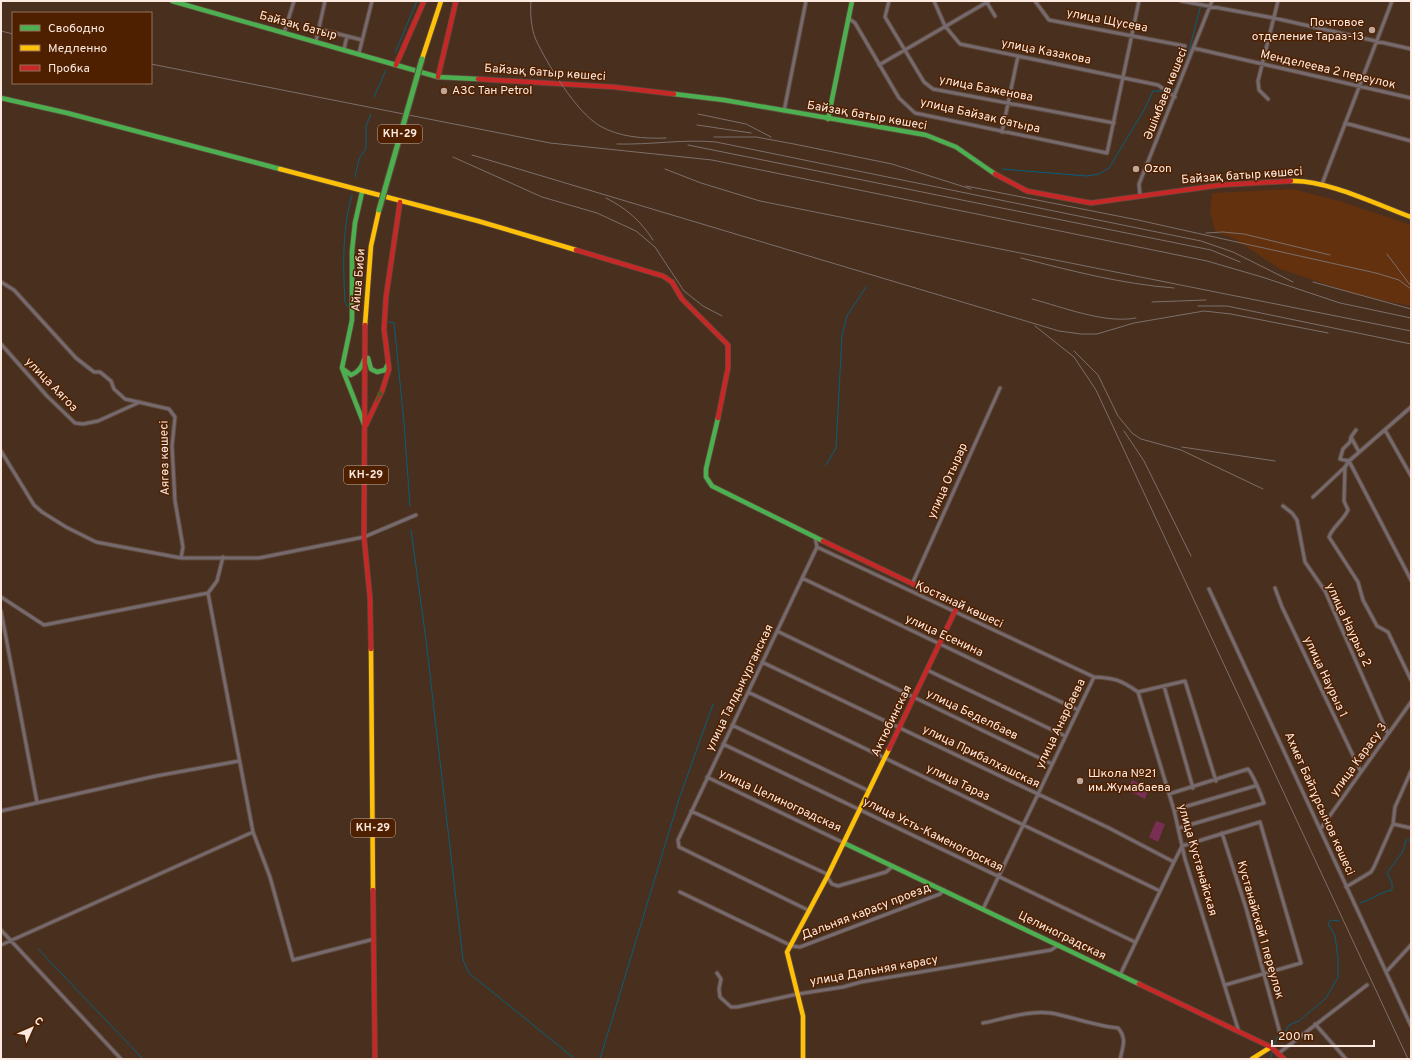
<svg xmlns="http://www.w3.org/2000/svg" width="1412" height="1060" font-family="Overpass,sans-serif">
<style>
.built{fill:#64310e}
.green{fill:#792e53}
.lines{fill:none;stroke-linecap:round;stroke-linejoin:round}
.stream{stroke:#075f7c;stroke-width:1}
.street-casing{stroke:#5f4a3c;stroke-width:5}
.fast-casing{stroke:#5f4a3c;stroke-width:6}
.slow-casing{stroke:#5f4a3c;stroke-width:6}
.jam-casing{stroke:#5f4a3c;stroke-width:6}
.street{stroke:#766a6e;stroke-width:3}
.fast{stroke:#4caf50;stroke-width:4.5}
.slow{stroke:#ffc107;stroke-width:4.5}
.jam{stroke:#c62828;stroke-width:4.5}
.rail{stroke:#7b6f6b;stroke-width:1}
.fast-bridge-casing{stroke:#5f4a3c;stroke-width:7;stroke-linecap:butt}
.fast-bridge{stroke:#4caf50;stroke-width:5}
.oneway{fill:#4e5920}
.poi-dot{fill:#bda89b;stroke:#4f2000;stroke-width:1.5}
.labels{text-anchor:middle;dominant-baseline:central;stroke-width:3;stroke-linejoin:round;paint-order:stroke}
.shield{fill:#4f2000;stroke:#c8ad9c;stroke-width:1}
.shield-label{font-size:11px;font-weight:bold;fill:#fce9df}
.street-label{font-size:12px;fill:#fce9df;stroke:#4f2000}
.poi-label{font-size:12px;fill:#fce9df;stroke:#4f2000;text-anchor:start}
</style>
<rect width="100%" height="100%" fill="#492f1e"/>
<!-- built -->
<path class="built" d="M1293,189l49,13 69,23v81l-50,-10 -81,-27 -45,-30 -20,-8 -5,-20 2,-18z"/>
<!-- green -->
<path class="green" d="M1132,780l17,8 -4,11 -18,-9z
M1156,821l9,3 -7,18 -9,-5z"/>
<g class="lines">
<!-- stream -->
<path class="stream" d="M395,53l22,-52
M1186,62l16,-61
M1169,90h5l3,-6
M374,97l12,-27
M1002,169l85,7 12,-2 10,-6 35,-58 9,-19h10
M355,177l4,-18 7,-11v-22l5,-12
M348,307l-3,-5c-2,-35 -3,-73 7,-107
M389,322l5,1 10,100 6,83
M826,465l10,-17 6,-113 5,-19 19,-29
M411,530l15,110 37,320 6,13 106,86
M1360,903c11,-3 20,-11 32,-13v-7l-5,-10 16,-22 3,-11h5
M38,949l105,110
M1274,1047l3,-10 7,-2 5,-10 10,-4 27,-23 12,-21v-19l-3,-22 -7,-13 3,-3 8,1
M600,1059l79,-260 34,-95
M1270,1059l3,-9"/>
<defs>
<path id="street" d="M889,1l-4,16 39,65 9,7 181,34
M934,1l11,25 15,18 198,41 17,12
M986,1l9,15
M1035,1l14,19 136,26
M1181,1l93,17 137,31
M848,18l7,5 44,75 16,15 192,40 32,-152
M319,29l43,11
M284,33l10,-32
M316,41l9,-40
M1193,48l218,50
M344,49l3,-13
M359,53l13,-52
M879,65l110,-64
M1268,99l-9,-9 -1,-9 20,-80
M784,111l22,-110
M1345,123l66,18
M1002,132l16,-76
M1322,184l70,-183
M1140,195l-1,-11 73,-183
M1,282l13,8 62,68 18,14h6l11,9 3,8 11,10 44,10 6,8 -3,29 3,55 8,46 -2,11
M1,344l46,52 28,27 8,1 15,-3 42,-19
M1356,430l-5,7 8,15
M1385,430l26,46
M1351,437l-1,5 -7,7 -3,10 9,2 62,-54
M1,451l33,54 8,7 24,15 30,15 85,16h78l105,-21 52,-22
M1345,467l-1,34 4,9c-5,11 -15,16 -19,27l29,45 5,18 14,26 11,6 23,48
M1313,497l32,-30 4,-6 62,119
M1283,506l9,7 5,7 8,42 20,29 63,143
M817,547l277,130c21,1 27,3 44,15l36,118 11,49 54,173
M802,578l276,132
M913,582l87,-194
M1275,588l7,19 79,165
M1209,589l202,437
M208,593l9,-12 6,-24
M1,597l43,28 164,-32 45,239 17,45 23,83 81,-21
M1,611l36,191
M777,631l275,133
M762,662l347,166 65,34 8,-16 78,-24 41,141 -76,22
M927,670l138,66
M1164,686l29,102
M748,692l412,199
M1138,692l47,-11 31,100
M732,725l137,66
M723,744l412,198
M707,777l137,66
M1169,794l79,-25c5,6 13,25 16,34l-85,25
M1174,810l81,-24
M1,811l155,-35 83,-15
M691,811l136,63
M1393,824l18,4
M1321,828l90,-126
M1222,833l24,75 34,125
M827,877l5,7 6,2 48,-14 7,-6
M1346,887l25,-15 3,-5 19,-43 2,-17 16,-36
M680,892l110,53
M983,909l111,-232
M810,911l-131,-64 -1,-7 139,-293 -2,-10
M1,930l120,129
M1,945l252,-113
M791,946l9,1 140,-53 4,-4
M1387,971l24,-26
M717,973l4,6 -2,10 1,8 11,10h6l61,-13 45,-7 18,-5 190,-32 8,-5
M1120,975l54,-113
M983,1023c21,-4 46,-13 68,-10 22,4 44,13 67,15 9,10 5,19 2,31
M1315,1024l31,35
M1279,1053l88,-68"/>
<path id="fast" d="M172,1l266,76 40,2
M674,94l50,6 202,35 30,12 39,27
M1,98l66,15 213,56
M828,119l24,-118
M362,192l-7,31 -3,28v69l-10,48 22,56
M368,358l3,11 6,3 8,-2 3,-6
M343,369l8,6c8,-3 11,-8 13,-15
M718,418l-12,51v8l6,9 111,55
M844,843l295,141"/>
<path id="slow" d="M422,59l19,-58
M280,169l198,52 98,29
M1291,181c34,-2 87,24 120,36
M365,325l6,-79 8,-36
M371,649l2,241
M803,1059v-43l-16,-64 40,-75 62,-128
M1252,1059l19,-12"/>
<path id="jam" d="M396,65l28,-64
M438,77l18,-76
M478,79l136,8 60,7
M995,174l32,17 64,12 130,-18 70,-4
M576,250l87,26 9,6 10,17 46,46v23l-10,50
M365,325l-1,212 6,61 1,51
M366,425l16,-34 7,-22 -5,-40 2,-32 14,-95
M823,541l132,63 2,3 -68,142
M373,890l2,169
M1139,984l132,63 13,12"/>
</defs>
<!-- street casing -->
<use href="#street" class="street-casing"/>
<!-- fast casing -->
<use href="#fast" class="fast-casing"/>
<!-- slow casing -->
<use href="#slow" class="slow-casing"/>
<!-- jam casing -->
<use href="#jam" class="jam-casing"/>
<!-- street -->
<use href="#street" class="street"/>
<!-- fast -->
<use href="#fast" class="fast"/>
<!-- slow -->
<use href="#slow" class="slow"/>
<!-- jam -->
<use href="#jam" class="jam"/>
<!-- rail -->
<path class="rail" d="M531,1c-1,13 0,27 5,39 12,25 40,72 64,86 19,11 44,13 66,12
M1,31l12,3
M151,64l399,79 162,17 495,101 55,16 78,26 71,15
M698,114l48,10 25,13
M697,125l54,8
M714,137h42l38,7 98,20 79,25
M617,144c33,1 66,-5 99,-2l485,99 32,11 60,30
M688,145l523,105 29,12
M472,155l587,176 22,3h16l37,-11 70,-12 27,3 97,19
M453,157l89,40 55,16 39,18 19,16 29,44 19,15 19,10
M665,169l36,14 59,18 651,130
M966,186l172,34 238,53 23,7 12,9
M606,198c20,10 35,23 47,42
M1206,233l17,-1 21,2 86,21
M1387,254l23,31
M1021,258c51,13 101,26 153,30
M1313,282l98,27
M1032,299c31,8 72,25 104,19
M1152,302l54,-2
M1198,306h29l184,38
M1035,326l39,31 22,33 312,669
M1074,351l24,24 20,41 14,17 9,6 40,11 82,39
M1124,431l20,30 47,95
M1182,447l93,14"/>
<defs>
<path id="fast-bridge" d="M379,210l43,-151"/>
</defs>
<!-- fast-bridge casing -->
<use href="#fast-bridge" class="fast-bridge-casing"/>
<!-- fast-bridge -->
<use href="#fast-bridge" class="fast-bridge"/>
</g>
<!-- one-way arrows -->
<defs><path id="oneway-solid" d="M-6-.8H1V-3.2L6.5 0L1 3.2V.8H-6Z"/></defs>
<use class="oneway" href="#oneway-solid" transform="translate(379 396) rotate(-66)"/>
<!-- markers -->
<g class="poi-dot">
<circle cx="1372" cy="30" r="4"/>
<circle cx="444" cy="91" r="4"/>
<circle cx="1136" cy="169" r="4"/>
<circle cx="1080" cy="781" r="4"/>
</g>
<g class="labels">
<!-- shield labels -->
<g class="shield">
<rect x="378" y="125" width="44" height="18" rx="3"/>
<rect x="344" y="466" width="44" height="18" rx="3"/>
<rect x="351" y="819" width="44" height="18" rx="3"/>
</g>
<g class="shield-label">
<text x="400" y="134">КН-29</text>
<text x="366" y="475">КН-29</text>
<text x="373" y="828">КН-29</text>
</g>
<!-- street labels -->
<g class="street-label">
<text transform="translate(1107 21) rotate(11)">улица Щусева</text>
<text transform="translate(298 26) rotate(15)">Байзақ батыр</text>
<text transform="translate(1046 52) rotate(11)">улица Казакова</text>
<text transform="translate(1328 70) rotate(13)">Менделеева 2 переулок</text>
<text transform="translate(545 73) rotate(4)">Байзақ батыр көшесі</text>
<text transform="translate(986 89) rotate(11)">улица Баженова</text>
<text transform="translate(1166 94) rotate(-68)">Әшімбаев көшесі</text>
<text transform="translate(867 116) rotate(10)">Байзақ батыр көшесі</text>
<text transform="translate(980 116) rotate(13)">улица Байзак батыра</text>
<text transform="translate(1242 176) rotate(-4)">Байзақ батыр көшесі</text>
<text transform="translate(359 280) rotate(-85)">Айша Биби</text>
<text transform="translate(51 385) rotate(46)">улица Аягоз</text>
<text transform="translate(165 458) rotate(-91)">Аягөз көшесі</text>
<text transform="translate(948 481) rotate(-66)">улица Отырар</text>
<text transform="translate(959 605) rotate(25)">Қостанай көшесі</text>
<text transform="translate(1348 625) rotate(65)">улица Наурыз 2</text>
<text transform="translate(944 636) rotate(25)">улица Есенина</text>
<text transform="translate(1325 677) rotate(65)">улица Наурыз 1</text>
<text transform="translate(740 688) rotate(-64)">улица Талдыкурганская</text>
<text transform="translate(972 715) rotate(26)">улица Беделбаев</text>
<text transform="translate(892 721) rotate(-64)">Актюбинская</text>
<text transform="translate(1061 724) rotate(-64)">улица Анарбаева</text>
<text transform="translate(981 757) rotate(26)">улица Прибалхашская</text>
<text transform="translate(1359 760) rotate(-54)">улица Карасу 3</text>
<text transform="translate(958 783) rotate(26)">улица Тараз</text>
<text transform="translate(780 801) rotate(25)">улица Целиноградская</text>
<text transform="translate(1319 804) rotate(66)">Ахмет Байтұрсынов көшесі</text>
<text transform="translate(933 835) rotate(26)">улица Усть-Каменогорская</text>
<text transform="translate(1197 860) rotate(74)">улица Кустанайская</text>
<text transform="translate(866 912) rotate(-21)">Дальняя карасу проезд</text>
<text transform="translate(1260 930) rotate(74)">Кустанайскай 1 переулок</text>
<text transform="translate(1062 936) rotate(26)">Целиноградская</text>
<text transform="translate(874 971) rotate(-10)">улица Дальняя карасу</text>
</g>
<!-- poi labels -->
<g class="poi-label">
<text x="1364" y="23" text-anchor="end">Почтовое<tspan x="1364" dy="14">отделение Тараз-13</tspan></text>
<text x="452" y="91">АЗС Тан Petrol</text>
<text x="1144" y="169">Ozon</text>
<text x="1088" y="774">Школа №21<tspan x="1088" dy="14">им.Жумабаева</tspan></text>
</g>
</g>
<!-- border -->
<rect width="1412" height="1060" fill="none" stroke="#fce9df" stroke-width="4"/>
<!-- legend -->
<rect x="12" y="12" width="140" height="72" fill="#4f2000" stroke="#947059"/>
<rect x="20" y="25" width="20" height="6" fill="#4caf50" stroke="#947059"/>
<text x="48" y="32" font-size="12" fill="#fce9df">Свободно</text>
<rect x="20" y="45" width="20" height="6" fill="#ffc107" stroke="#947059"/>
<text x="48" y="52" font-size="12" fill="#fce9df">Медленно</text>
<rect x="20" y="65" width="20" height="6" fill="#c62828" stroke="#947059"/>
<text x="48" y="72" font-size="12" fill="#fce9df">Пробка</text>
<!-- north arrow -->
<g transform="translate(32 1028) rotate(45)" stroke="#4f2000" stroke-width="3" paint-order="stroke">
<path d="M0-3L7 15L0 10L-7 15Z" fill="#fce9df"/>
<text y="-6" font-size="11" font-weight="bold" text-anchor="middle" fill="#fce9df">С</text>
</g>
<!-- scale -->
<path d="M1272 1040v6h102v-6" fill="none" stroke="#fce9df" stroke-width="2"/>
<text x="1278" y="1040" font-size="12" fill="#fce9df" stroke="#4f2000" stroke-width="3" paint-order="stroke">200 m</text>
</svg>
